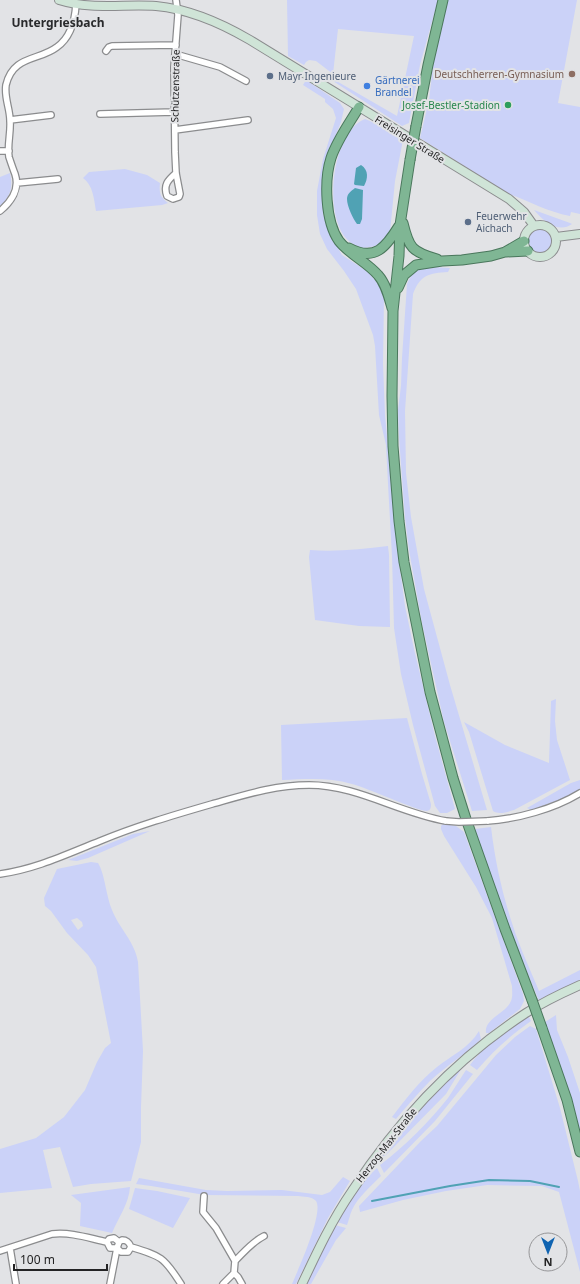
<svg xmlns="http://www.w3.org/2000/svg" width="580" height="1284" font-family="'Noto Sans',sans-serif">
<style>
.green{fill:#cbd2f8;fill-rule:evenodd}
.water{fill:#50a2b4}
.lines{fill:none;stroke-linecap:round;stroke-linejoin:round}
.stream{stroke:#50a2b4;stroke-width:2}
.minor-casing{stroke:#8b8c8e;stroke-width:8}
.secondary-casing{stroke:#8b8c8e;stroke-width:10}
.trunk-casing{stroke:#4a775c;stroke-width:11}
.minor{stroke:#fff;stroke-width:5.5}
.secondary{stroke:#cfe4d7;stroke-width:8}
.trunk{stroke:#7fb694;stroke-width:9}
.minor-bridge-casing{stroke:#8b8c8e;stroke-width:8;stroke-linecap:butt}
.trunk-bridge-casing{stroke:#4a775c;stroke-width:11;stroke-linecap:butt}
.minor-bridge{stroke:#fff;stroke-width:5.5}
.trunk-bridge{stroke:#7fb694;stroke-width:9}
.education-dot{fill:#8d6e63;stroke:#e2e3e6;stroke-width:1.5}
.service-dot{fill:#5c6f8a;stroke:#e2e3e6;stroke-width:1.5}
.shop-dot{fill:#3f7fe0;stroke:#e2e3e6;stroke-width:1.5}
.leisure-dot{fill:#2e9e5b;stroke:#e2e3e6;stroke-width:1.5}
.labels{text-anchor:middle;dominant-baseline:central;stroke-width:4;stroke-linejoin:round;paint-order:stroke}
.education-label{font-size:10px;fill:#785e54;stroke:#e2e3e6;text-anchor:end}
.service-label{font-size:10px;fill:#4e5e75;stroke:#e2e3e6;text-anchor:start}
.shop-label{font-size:10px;fill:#366cbe;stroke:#e2e3e6;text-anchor:start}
.street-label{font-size:10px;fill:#232324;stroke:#e2e3e6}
.leisure-label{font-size:10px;fill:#27864d;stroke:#e2e3e6;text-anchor:end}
.quarter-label{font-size:12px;font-weight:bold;fill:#292a2c;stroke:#e2e3e6}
</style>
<rect width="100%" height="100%" fill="#e2e3e6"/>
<!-- green -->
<path class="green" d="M287,0h151l-18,65 -11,58 -7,3 -69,-45v-2l64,37 17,-80 -76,-7 -5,45 -17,-13 -7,-1 -3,2 -2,3 -16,-9z
M448,0h129l-19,103 22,4v107l-9,-2 -1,4c-22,-4 -41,-15 -61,-22l-89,-56 9,-38 4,-34z
M306,80l34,23 4,6 -3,13 -12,30 -5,22 -1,40 7,20 12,21 26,17 11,13 5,12 -1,67 2,51 14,147 6,44 9,43 21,87 20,73 -8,4h-7l-5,-7 -22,-81 -12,-51 -7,-46 -2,-72 -4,-72 -2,-39 -7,-30 -4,-69 -2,-11 -17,-46 -12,-18 -17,-22 -7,-15 -3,-19v-24l6,-32 13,-41 -3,-9 -8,-7v-3l-22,-14z
M365,119l5,2 33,19 -8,41 -5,51 -10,13c-6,1 -13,3 -19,3 -2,-1 -6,-3 -8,-4 -32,-18 -23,-112 12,-125z
M125,169l22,6 13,8c-1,10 0,14 8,20l-6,2 -66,6c-2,-12 -3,-26 -13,-33l6,-6z
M10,173c3,15 1,22 -10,33v-29z
M534,210l36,13 2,1c-13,10 -29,-3 -38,-14z
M528 241a12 12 0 1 1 24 0a12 12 0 1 1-24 0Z
M433,267l17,1 -2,4c-19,1 -28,3 -35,22l-8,117 1,62 5,44 13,72 26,96 37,125 -15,1 -28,-89 -22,-99 -13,-73 -4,-32 -6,-81 -1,-27 3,-24 1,-28 5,-74c6,-14 12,-16 26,-17z
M388,546l1,9 1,72 -31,-1 -44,-6 -6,-63 1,-7c26,2 52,-1 78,-4z
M556,699l-1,22 2,19 13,40 -56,30c-7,2 -15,5 -21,1l-24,-79 -5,-10 41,23 44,18 2,-62z
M407,718l15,56 9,30c0,3 0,6 -4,7 -7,1 -62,-24 -75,-27 -23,-7 -46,-5 -70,-4l-1,-55z
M580,780v11l-5,3 -44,16 -4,-2 44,-25z
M443,824l13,2 8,6 59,162 1,7 -4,8 -31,24h-3c-2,-15 20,-19 25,-32 2,-5 1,-10 1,-15l-20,-68 -16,-31 -32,-51 -3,-7v-3z
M491,827c4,34 11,66 22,99 7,22 17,43 26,65l41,-21v10l-41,21 -30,-73 -34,-99z
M150,831l-62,27 -11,3 -9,-1 65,-26z
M91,862l7,1c7,11 8,33 14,47 7,18 23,32 26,52l5,89 -2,56v35l-10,39 -40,3 -18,3 -13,-40 -17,3 9,38 -52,5v-44l36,-11 28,-21 21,-27 12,-28 8,-14 6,-5 -15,-76 -8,-12 -21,-22 -16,-22 -6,-5 -1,-8 13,-29zM77,918l5,4 1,4 -5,4 -7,-10z
M528,1015l3,6c-21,15 -38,30 -54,49l-7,-5c15,-21 38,-35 58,-50z
M556,1015l1,15 11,27 12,36v39l-9,-32 -26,-78z
M530,1026l6,3 24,79 18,73 2,10v81l-21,-80 -17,-6 -55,-1 -41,6 -43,9 -43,12 -1,-6 62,-65 16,-15 59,-71 19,-18z
M479,1031l2,8c-15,15 -35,27 -51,42 -12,12 -23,25 -34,38l-4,-2c14,-18 27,-36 45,-50 15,-12 32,-19 42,-36z
M463,1066l-17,28 -60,61 -10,6 17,-22 43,-50z
M466,1070l7,4 -38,47 -51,52 -4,-8c24,-18 49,-43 68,-67 6,-9 12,-19 18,-28z
M377,1168l4,8c-10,10 -23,21 -29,34 -2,4 -3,10 -5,15l-10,-3 23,-38z
M343,1177l7,4 -22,37 -32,66h-4c6,-14 32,-71 24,-83 -4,-5 -13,-4 -18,-5l-93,-1 -54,-9 -15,-2 3,-6 67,12 21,1 55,-1 40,5 8,-3z
M130,1187c-1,17 -12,31 -18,46l-32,-7 1,-23 -10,-8z
M135,1188l22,3 33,7 -17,30 -44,-19z
M335,1225l11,3 -10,12 -25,44h-5z"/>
<!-- water -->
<path class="water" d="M361,165c8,5 7,14 3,21l-9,-1 -1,-1 2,-16z
M355,188l8,2 -1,29 -2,5h-3c-4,-5 -10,-18 -10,-25 0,-5 4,-8 8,-11z"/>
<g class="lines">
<!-- stream -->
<path class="stream" d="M372,1201l78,-15 39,-6 41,1 29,6"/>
<defs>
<path id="minor" d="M176,0l2,15 -4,52 1,85 1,21 4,21 -1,3 -6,2 -6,-3c-4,-11 1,-16 9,-23
M106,51l3,-4 3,-1 64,-1
M175,54l45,13 26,14
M100,114l74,-2
M10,120l41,-5
M175,130l73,-10
M0,151h9
M17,183l41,-4
M0,211c11,-9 20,-22 15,-37 -2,-5 -4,-11 -6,-17 -2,-12 2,-24 1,-36 0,-13 -6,-23 -4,-36 7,-30 33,-24 51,-38 14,-10 18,-26 19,-43
M487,821c30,-2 67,-12 93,-28
M0,874c36,-5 67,-20 100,-33 36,-15 74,-26 112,-37 32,-9 63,-19 97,-19 48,0 90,28 137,36
M204,1196l-1,16 13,16 19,33 -1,12 -11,11
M107,1242l3,6h7l-7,36
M131,1247l-3,5h-7l-4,-4 2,-6 3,-2c5,0 7,2 9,7 30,9 33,10 50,37
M10,1248l6,36
M0,1251l52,-17c20,-2 36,4 55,8l2,-3 5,-1 5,4
M235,1261c10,-10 17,-19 29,-25
M234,1273l4,4 4,7"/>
<path id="secondary" d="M59,0c32,10 64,4 97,6 33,3 65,17 94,34l259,159 15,13 10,14
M524 241a16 16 0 1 1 32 0a16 16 0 1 1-32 0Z
M556,237l24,-3
M302,1284c15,-32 30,-64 50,-93 47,-72 102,-131 174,-178 17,-11 36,-20 54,-28"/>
<path id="trunk" d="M359,107c-10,17 -22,33 -28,51 -7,22 -6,63 8,83 11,14 28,21 39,34 8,9 11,22 14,33
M416,126l12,-61 15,-65
M410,160l-10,65 -1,31 -6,55 -1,85 1,50 6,75 5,41 26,130 23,86 13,41 39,110 27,71
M403,223c6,25 9,29 34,36
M349,248c26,14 37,-1 50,-22
M506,252l22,-1
M398,288l6,-13 12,-10 26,-4 20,-1 29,-4 14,-4 19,-11
M542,1028l25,72 13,52"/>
</defs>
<!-- minor casing -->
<use href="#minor" class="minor-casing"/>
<!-- secondary casing -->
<use href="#secondary" class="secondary-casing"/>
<!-- trunk casing -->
<use href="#trunk" class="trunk-casing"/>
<!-- minor -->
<use href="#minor" class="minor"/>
<!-- secondary -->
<use href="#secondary" class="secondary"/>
<!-- trunk -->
<use href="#trunk" class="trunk"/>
<defs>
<path id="minor-bridge" d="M446,821l13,1 28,-1"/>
<path id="trunk-bridge" d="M410,160l6,-34
M532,1000l10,28"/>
</defs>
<!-- minor-bridge casing -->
<use href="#minor-bridge" class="minor-bridge-casing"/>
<!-- trunk-bridge casing -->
<use href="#trunk-bridge" class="trunk-bridge-casing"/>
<!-- minor-bridge -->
<use href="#minor-bridge" class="minor-bridge"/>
<!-- trunk-bridge -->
<use href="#trunk-bridge" class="trunk-bridge"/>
</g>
<!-- markers -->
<circle class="education-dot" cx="572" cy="74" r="4"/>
<g class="service-dot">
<circle cx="270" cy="76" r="4"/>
<circle cx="468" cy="222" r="4"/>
</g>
<circle class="shop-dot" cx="367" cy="86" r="4"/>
<circle class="leisure-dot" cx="508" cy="105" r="4"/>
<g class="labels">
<!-- education labels -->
<g class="education-label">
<text x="564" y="74">Deutschherren-Gymnasium</text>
</g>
<!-- service labels -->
<g class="service-label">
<text x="278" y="76">Mayr Ingenieure</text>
<text x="476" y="216">Feuerwehr<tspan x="476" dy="12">Aichach</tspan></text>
</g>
<!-- shop labels -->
<g class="shop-label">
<text x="375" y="80">Gärtnerei<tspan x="375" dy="12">Brandel</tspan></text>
</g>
<!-- street labels -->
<g class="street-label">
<text transform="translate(175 86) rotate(-89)">Schützenstraße</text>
<text transform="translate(410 139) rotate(32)">Freisinger Straße</text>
<text transform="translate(386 1145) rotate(-52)">Herzog-Max-Straße</text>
</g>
<!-- leisure labels -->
<g class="leisure-label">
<text x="500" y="105">Josef-Bestler-Stadion</text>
</g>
<!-- quarter labels -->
<g class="quarter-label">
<text x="58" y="22">Untergriesbach</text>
</g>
</g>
<!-- north arrow -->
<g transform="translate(548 1252) rotate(180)"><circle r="19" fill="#e2e3e6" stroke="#969698"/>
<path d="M0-3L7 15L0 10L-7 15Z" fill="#0f63b1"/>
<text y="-6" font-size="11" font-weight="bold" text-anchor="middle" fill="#232324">N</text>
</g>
<!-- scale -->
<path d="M14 1264v6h93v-6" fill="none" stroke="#232324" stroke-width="2"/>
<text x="20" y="1264" font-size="12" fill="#232324" stroke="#e2e3e6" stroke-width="3" paint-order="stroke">100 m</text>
</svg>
